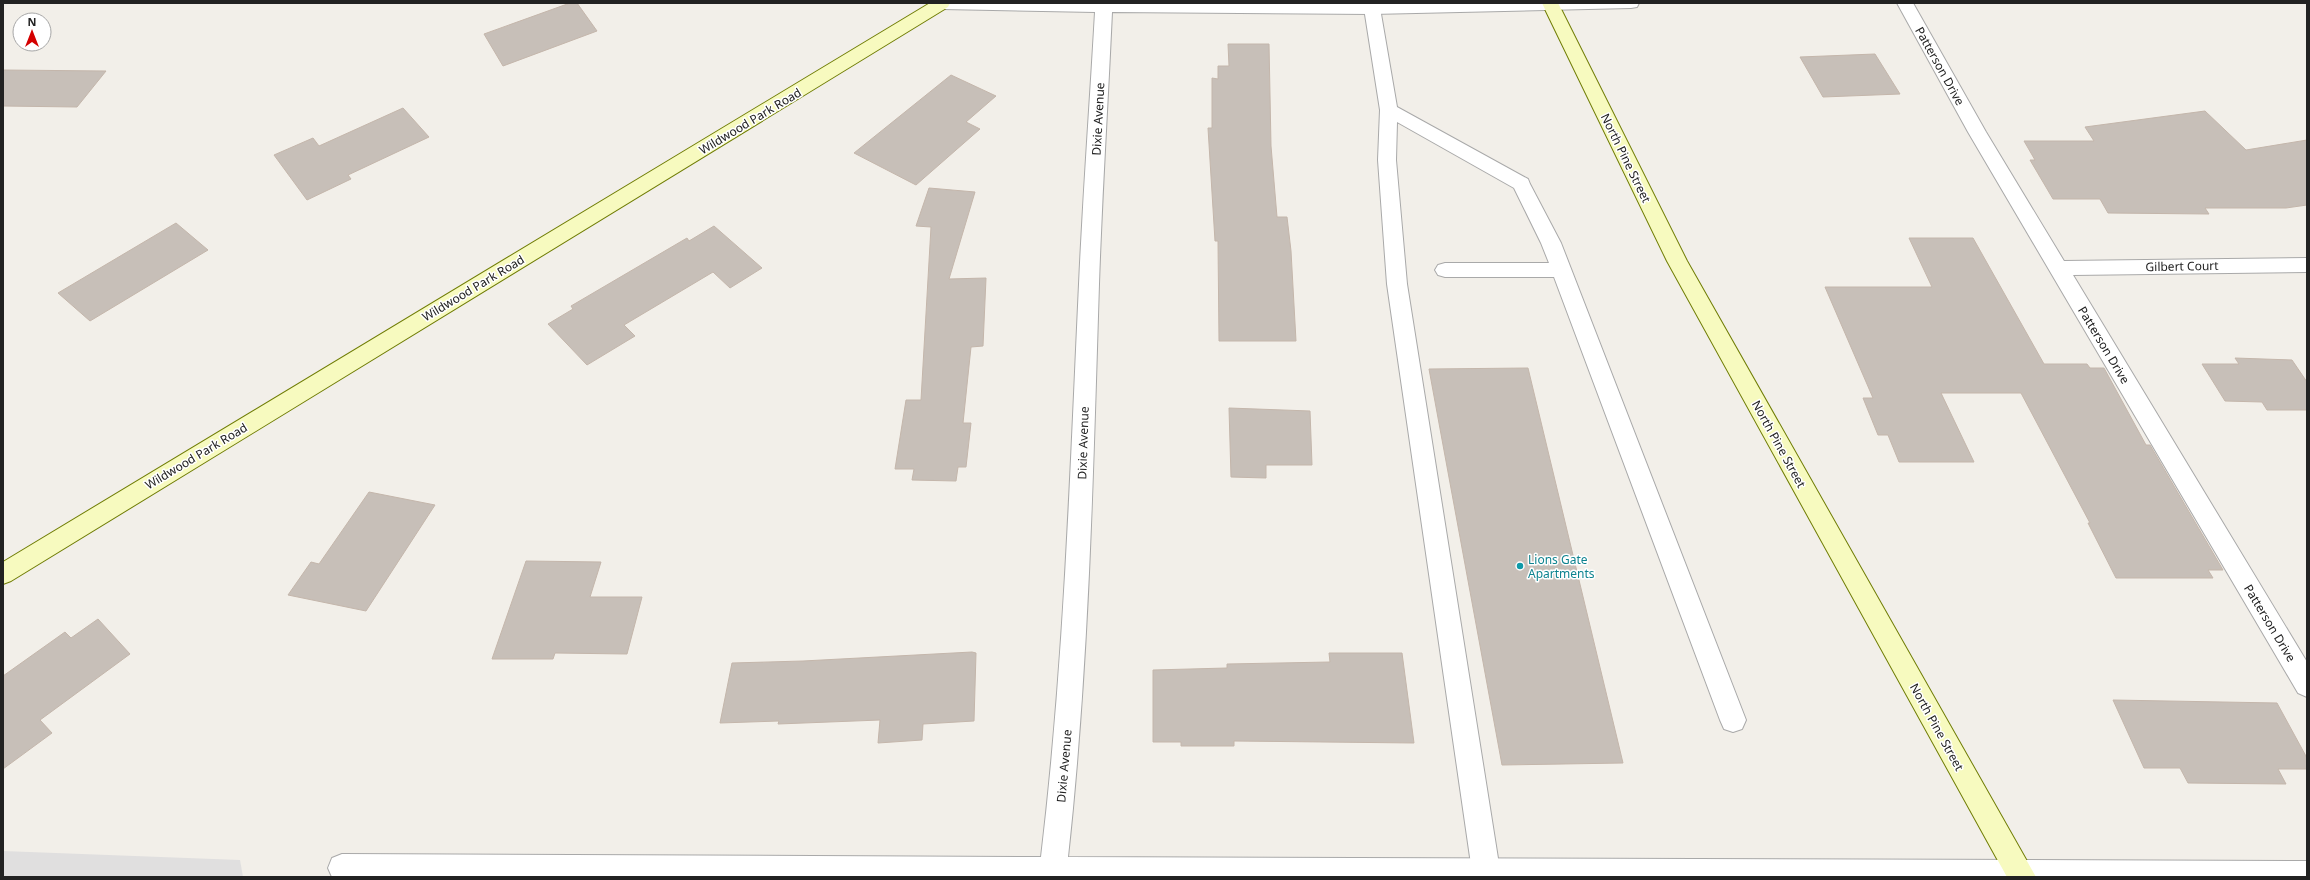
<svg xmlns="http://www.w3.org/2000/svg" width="2310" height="880" font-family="'Noto Sans',sans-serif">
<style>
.residential{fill:#e0dfdf}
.building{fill:#c7bfb8;stroke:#c4b6ab}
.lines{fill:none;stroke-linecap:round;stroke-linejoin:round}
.lane-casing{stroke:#a9a9a9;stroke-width:2}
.street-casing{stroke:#a9a9a9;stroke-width:2}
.secondary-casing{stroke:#707d05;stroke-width:2}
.lane{fill:#fff;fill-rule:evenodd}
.street{fill:#fff;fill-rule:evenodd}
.secondary{fill:#f7fabf;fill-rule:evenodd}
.culture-dot{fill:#0f9aa8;stroke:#fff;stroke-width:1.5}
.labels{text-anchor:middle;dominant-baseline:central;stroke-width:3;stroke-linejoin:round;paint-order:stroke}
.street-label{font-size:12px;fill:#222;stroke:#fff}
.culture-label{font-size:12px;fill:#0d838f;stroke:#fff;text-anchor:start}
</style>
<rect width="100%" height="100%" fill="#f2efe9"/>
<!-- residential -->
<path class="residential" d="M3,851l237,9 3,17h-240z"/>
<!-- building -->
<path class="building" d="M570,3h7l20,28 -94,35 -19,-32z
M1228,44h41l2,102 6,71h10l4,34 5,90h-77l-1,-100h-3l-7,-113h4v-50l6,1v-13h11z
M1875,54l25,40 -77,3 -23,-40z
M3,70l103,1 -29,36 -74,-1z
M951,75l45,21 -30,26 14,7 -64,56 -62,-32z
M403,108l26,29 -81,38 3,4 -44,21 -33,-45 39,-17 6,8z
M2205,111l41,39 61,-10v65l-21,3h-81l4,6 -101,-1 -8,-14h-47l-23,-39h5l-11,-19h70l-9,-14z
M929,188l46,4 -26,87 37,-1 -3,68 -12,1 -8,76h8l-5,44h-8l-2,14 -44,-1 2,-11h-19l11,-69h15l10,-173 -15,-1z
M176,223l32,27 -118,71 -32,-28z
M714,226l48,42 -32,20 -17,-16 -89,53 11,11 -48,29 -39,-41 25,-15 -2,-3 116,-68 2,3z
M1909,238h64l71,126h43l3,4h14l42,77h4l73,125h-15l5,8h-97l-28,-55h2l-69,-130h-80l33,69h-75l-11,-27h-10l-15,-37h10l-48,-111h107z
M2235,358l57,2 15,22v28h-40l-5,-8 -37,-1 -23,-37h37z
M1528,368l95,395 -121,2 -73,-396z
M1229,408l81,3 2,54h-46v13l-35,-1z
M369,492l66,13 -69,106 -78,-16 23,-33 8,2z
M526,561l75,1 -11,35h52l-15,57 -72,-1 -2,6h-61z
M98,619l32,35 -90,66 12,13 -49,36v-93l62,-44 6,6z
M972,652l4,1 -2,68 -51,3 -1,16 -44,3 2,-23 -102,4 1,-3 -59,2 12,-60 71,-2z
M1329,653h73l12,90 -180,-2v5h-53v-4h-28v-72l74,-2v-4l103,-2z
M2113,700l164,3 30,55v11h-29l8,15 -98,-1 -8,-15h-36z"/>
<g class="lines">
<defs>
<path id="lane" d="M1372,3l6,1 2,4 17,99 131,72 2,5 31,59 185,477 -4,9 -9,3 -9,-3 -4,-9 -166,-443h-109l-7,-2 -3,-5 3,-5 7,-2h104l-8,-20 -27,-55 -117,-66 -1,38 11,124 93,587 -3,6h-22l-3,-6 -85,-587 -9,-124 2,-50 -16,-102 2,-4z"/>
<path id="street" d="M934,3h705l-2,4 -6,1 -259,6 -260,-2c-4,90 -10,181 -13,272 -6,191 -10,382 -31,573l1239,4v16h-1975l-4,-9 4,-10 10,-4 699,3c23,-191 29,-382 38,-573 4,-91 11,-182 16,-272l-153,-3 -6,-1z
M1897,3h16l73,129 78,129 243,-3v14l-234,3 234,387v35l-9,-4 -330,-561z"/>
<path id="secondary" d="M930,3h20l-2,4 -937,574 -8,3v-22z
M1542,3h16l129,258 349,616h-29l-340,-616z"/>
</defs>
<!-- lane casing -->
<use href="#lane" class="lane-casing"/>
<!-- street casing -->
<use href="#street" class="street-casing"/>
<!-- secondary casing -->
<use href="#secondary" class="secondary-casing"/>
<!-- lane -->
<use href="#lane" class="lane"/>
<!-- street -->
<use href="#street" class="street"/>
<!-- secondary -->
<use href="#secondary" class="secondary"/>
</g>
<!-- markers -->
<circle class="culture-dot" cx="1520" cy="566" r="4"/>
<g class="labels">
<!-- street labels -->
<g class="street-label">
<text transform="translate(1940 66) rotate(61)">Patterson Drive</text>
<text transform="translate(1098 119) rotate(-87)">Dixie Avenue</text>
<text transform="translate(750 121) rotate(-31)">Wildwood Park Road</text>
<text transform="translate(1626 158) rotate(64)">North Pine Street</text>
<text transform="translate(2182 266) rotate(-1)">Gilbert Court</text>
<text transform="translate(473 288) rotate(-31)">Wildwood Park Road</text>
<text transform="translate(2104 345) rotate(59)">Patterson Drive</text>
<text transform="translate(1083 443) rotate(-88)">Dixie Avenue</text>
<text transform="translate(1779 444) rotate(61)">North Pine Street</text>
<text transform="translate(196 456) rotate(-31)">Wildwood Park Road</text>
<text transform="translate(2270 623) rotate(59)">Patterson Drive</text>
<text transform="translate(1937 727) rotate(61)">North Pine Street</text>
<text transform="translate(1064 766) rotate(-85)">Dixie Avenue</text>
</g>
<!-- culture labels -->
<g class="culture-label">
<text x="1528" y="559">Lions Gate<tspan x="1528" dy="14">Apartments</tspan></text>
</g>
</g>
<!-- border -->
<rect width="2310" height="880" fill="none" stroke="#222222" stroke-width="8"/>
<!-- north arrow -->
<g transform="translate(32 32)"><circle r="19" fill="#ffffff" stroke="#a7a7a7"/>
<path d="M0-3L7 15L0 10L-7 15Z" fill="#d40000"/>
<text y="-6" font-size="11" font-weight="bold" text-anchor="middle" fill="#222222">N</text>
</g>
</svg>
